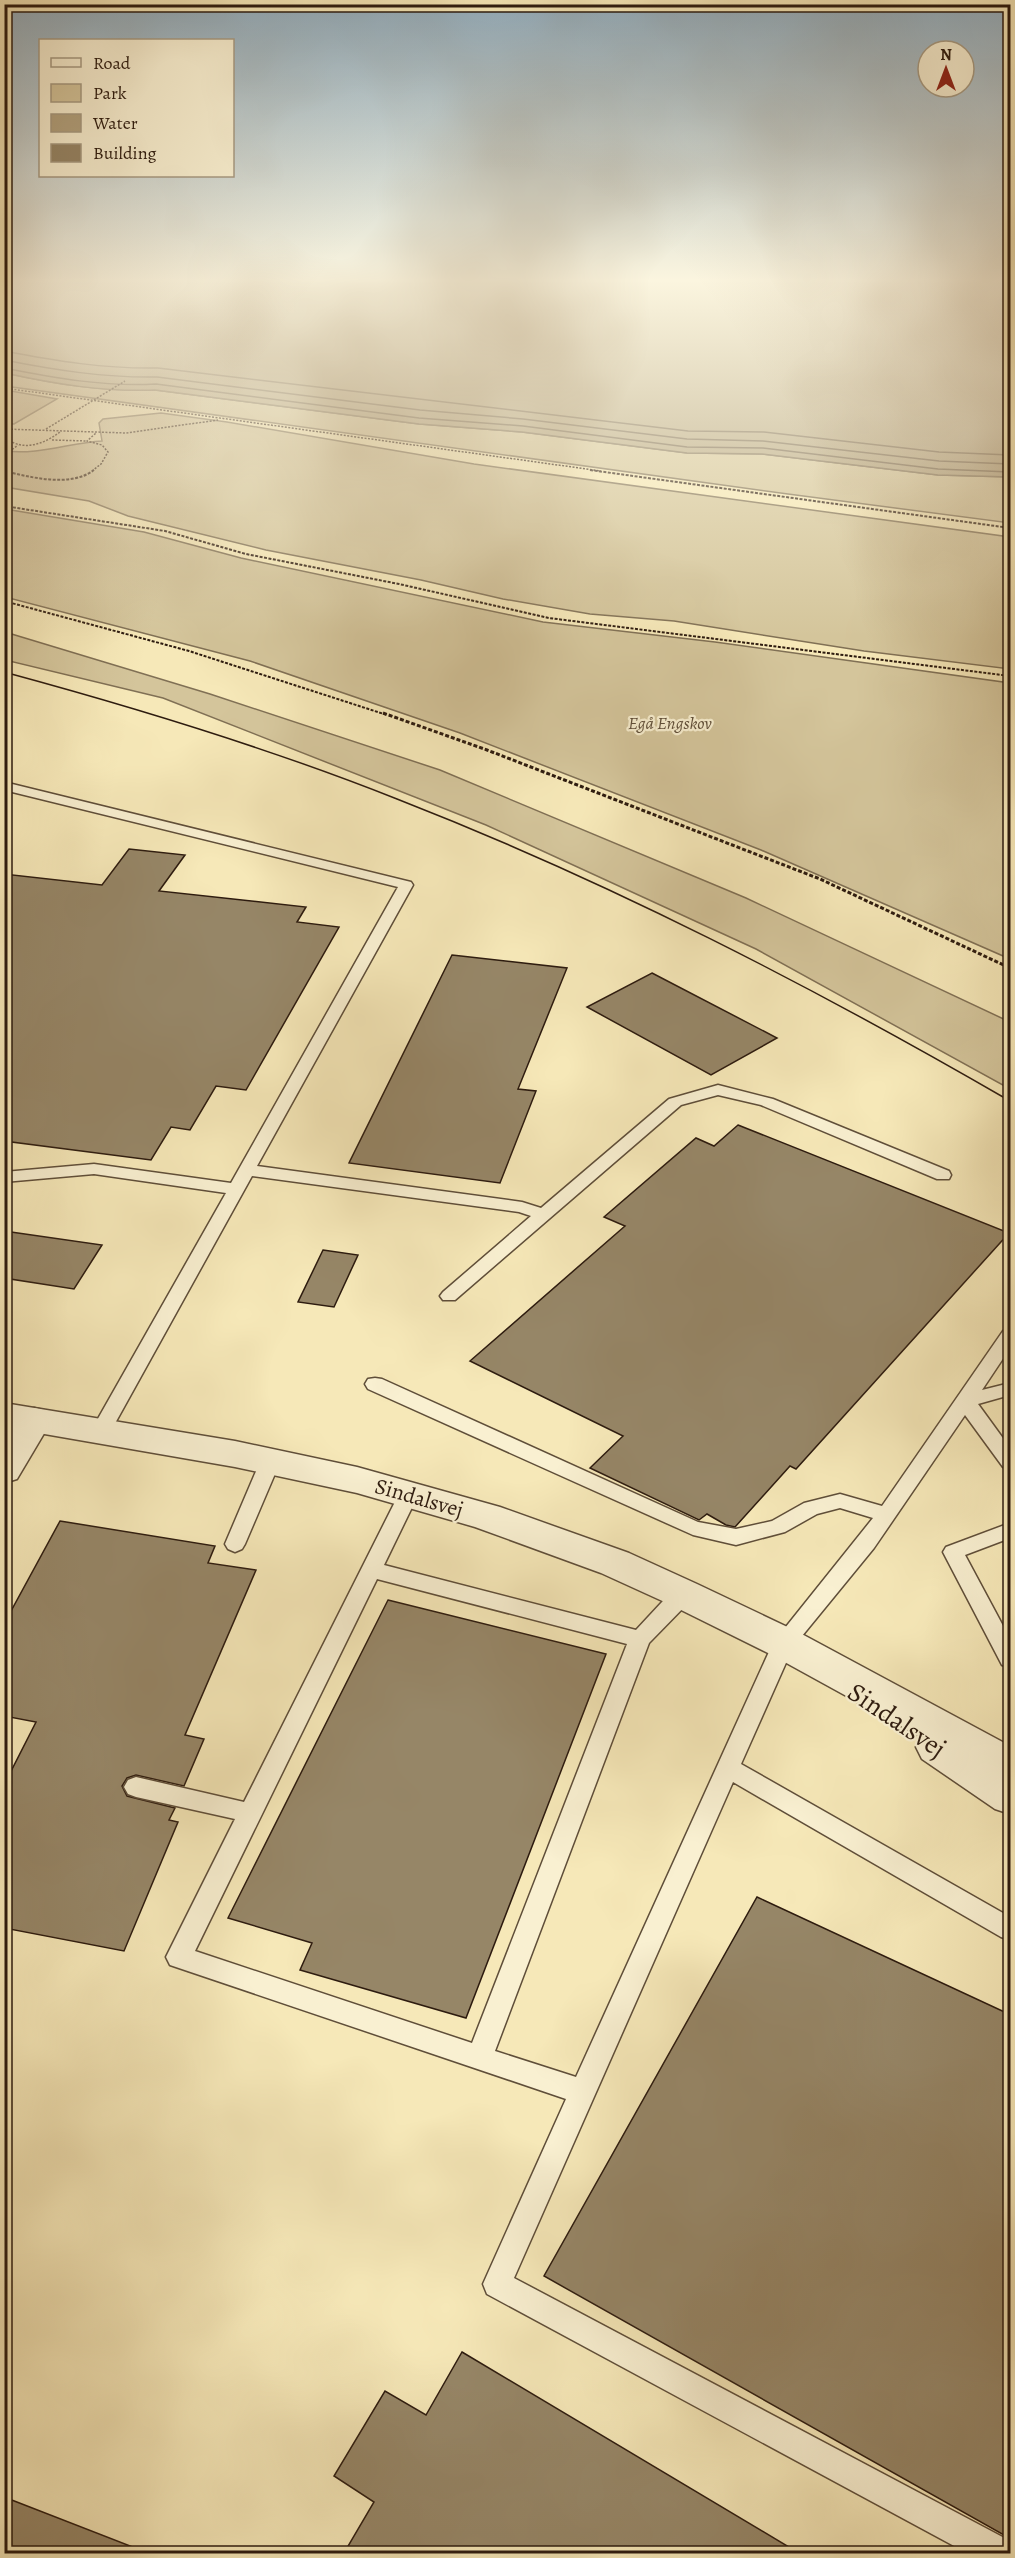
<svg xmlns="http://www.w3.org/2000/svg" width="1015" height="2558" font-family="Alegreya,serif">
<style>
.green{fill:#d4c59b;stroke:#807055;stroke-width:1.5}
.water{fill:#b2a27f;stroke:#7d6c52;stroke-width:1.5}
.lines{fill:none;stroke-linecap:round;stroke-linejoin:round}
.shore{stroke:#705e47;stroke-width:1.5}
.building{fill:#968667;stroke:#2d1b0f;stroke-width:1.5}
.service-casing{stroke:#5f4e39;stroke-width:3}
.minor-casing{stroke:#5f4e39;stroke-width:3}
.tertiary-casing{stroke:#5f4e39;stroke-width:3}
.path-far2{stroke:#2d1b0f;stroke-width:1.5;stroke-dasharray:2 1.5;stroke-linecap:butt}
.path-far1{stroke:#2d1b0f;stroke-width:2;stroke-dasharray:3 1.5;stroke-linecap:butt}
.path{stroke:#2d1b0f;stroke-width:3;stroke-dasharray:4 2;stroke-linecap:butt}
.service{fill:#f9f0d1;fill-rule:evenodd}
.minor{fill:#f9f0d1;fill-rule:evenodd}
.tertiary{fill:#f9f0d1;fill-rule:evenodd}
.tram{stroke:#2d1b0f;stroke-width:1.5}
.labels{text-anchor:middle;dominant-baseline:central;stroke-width:4.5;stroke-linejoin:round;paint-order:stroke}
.far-park-label{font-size:18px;font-style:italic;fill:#5f4e39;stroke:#f9f0d1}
.street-label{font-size:22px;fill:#2d1b0f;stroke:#f9f0d1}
.near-street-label{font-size:27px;fill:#2d1b0f;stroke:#f9f0d1}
</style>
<rect width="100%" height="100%" fill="#f6e8b8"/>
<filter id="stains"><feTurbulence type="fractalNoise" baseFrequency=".00333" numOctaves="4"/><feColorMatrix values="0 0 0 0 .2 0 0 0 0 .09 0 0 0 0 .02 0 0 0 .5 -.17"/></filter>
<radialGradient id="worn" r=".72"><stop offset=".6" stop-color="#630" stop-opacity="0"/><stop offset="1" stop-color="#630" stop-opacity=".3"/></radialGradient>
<!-- green -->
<path class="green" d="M5,373c50,11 98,19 150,17l264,34 103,8 165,21 75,1 176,21 72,2v46l-222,-29 -783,-108z
M5,390l52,9 -43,25h-9z
M161,413l66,9 247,42 536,73v132l-146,-18 -190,-30 -84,-7 -87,-15 -82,-19 -155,-30 -138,-34 -39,-15 -84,-14v-36c34,4 64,-8 97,-10l-3,-18 4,-4z
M5,509l139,23 97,26 302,64 172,20 295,41v276l-249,-109 -301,-117 -210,-72 -245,-64z
M5,632l205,62 230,76 306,128 264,124v67l-254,-140 -270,-124 -323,-127 -158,-38z"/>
<!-- water -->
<path class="water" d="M5,279h1005v198l-72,-2 -176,-21 -75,-1 -165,-21 -103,-8 -264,-34c-52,2 -100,-6 -150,-17z"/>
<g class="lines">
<!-- shore -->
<path class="shore" d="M4,351c52,10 101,18 154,17l530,63 76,1 175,20 71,3
M4,360c51,10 101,18 153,17l263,33 103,9 164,20 76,2 176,20 71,3
M4,368c51,10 100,19 152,16l263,34 104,8 164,21 76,1 175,21 72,3"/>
</g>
<!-- building -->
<path class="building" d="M129,849l56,6 -26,36 147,16 -9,15 42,5 -93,163 -30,-4 -26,44 -19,-3 -20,33 -147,-19v-267l98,11z
M452,955l115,13 -49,121 18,2 -36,92 -151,-20z
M652,973l125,65 -66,37 -124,-68z
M738,1125l271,108 -213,236 -6,-3 -55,61 -9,-2 -19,-11 -8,6 -109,-52 33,-32 -153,-75 155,-135 -21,-9 92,-79 18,8z
M4,1231l98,14 -28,44 -70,-11z
M323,1250l35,5 -24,52 -36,-5z
M60,1521l155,25 -7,17 48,7 -71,165 19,4 -20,47 -48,-11 -9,3 -5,8 5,10 48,12 -6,12 9,2 -54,129 -120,-23v-143l32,-63 -32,-6v-92z
M388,1600l218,54 -140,364 -166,-48 12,-27 -84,-25z
M757,1897l254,118v524l-467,-263z
M462,2352l337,201h-455l30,-51 -40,-26 51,-85 41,24z
M4,2497l139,54v2h-139z"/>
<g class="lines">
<defs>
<path id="service" d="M4,782l407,100 2,3 -156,281 265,36 19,6 128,-109 49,-14 55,14 176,72 2,4 -2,4h-12l-176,-74 -43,-10 -37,10 -226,195h-12l-3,-4 3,-4 88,-76 -12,-4 -267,-36 -144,260 -7,2 -7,-2 -3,-5 135,-238 -132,-19 -90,8v-10l90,-8 137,19 167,-296 -394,-97z
M1010,1329v19l-28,42 28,-7v12l-32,9 32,44v21l-7,-2 -38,-52 -91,133 -81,99 -52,117 269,153v23l-9,-3 -268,-155 -219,496 496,263v13h-41l-482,-260 -4,-10 83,-185 -396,-134 -4,-8 69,-138 -99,-22 -8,-3 -4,-7 4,-7 8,-3 108,25 157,-312 7,-2 7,2 3,5 -34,70 252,65 39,-42 8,-2 8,2 3,6 -3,6 -42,43 -154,408 81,26 197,-434 100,-125 -33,-10 -23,6 -32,18 -49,13 -43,-10 -325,-146 -3,-5 3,-5 7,-1 7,1 316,143 38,7 36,-8 32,-18 36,-9 42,12 121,-175zM377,1579l250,65 -155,399 -277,-92z
M270,1455l7,2 3,5 -35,82 -3,5 -7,3 -7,-3 -3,-5 35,-82 3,-5z
M1010,1523v15l-45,17 45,84v28l-8,-2 -59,-113 3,-5z"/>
<path id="minor" d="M34,1408l13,3 5,9 -35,59 -13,4v-44l17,-28z"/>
<path id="tertiary" d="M4,1403l231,38 122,26 143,40 129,46 68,31 101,48 212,114v68l-15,-5 -73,-50 -6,-12 5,-10 -151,-83 -101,-50 -68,-31 -126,-46 -118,-34 -122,-26 -231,-40z"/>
</defs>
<!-- service casing -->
<use href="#service" class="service-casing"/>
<!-- minor casing -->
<use href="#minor" class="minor-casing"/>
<!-- tertiary casing -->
<use href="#tertiary" class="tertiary-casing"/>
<!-- path-far2 -->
<path class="path-far2" d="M4,388l597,83
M4,429l122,4 92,-13
M10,429l-4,9c17,14 38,6 54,-6
M46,429l79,-48
M52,440l35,1
M4,456l14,-11
M92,471l9,-7 7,-12 -6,-7 -15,-4 9,-8"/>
<!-- path-far1 -->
<path class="path-far1" d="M590,470l420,58
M4,471c26,6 66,17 90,-1
M4,506l161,25 81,23 153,30 150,34 461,58
M4,601l185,50 198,64"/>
<!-- path -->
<path class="path" d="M383,713l104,37 333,129 190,89"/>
<!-- service -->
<use href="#service" class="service"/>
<!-- minor -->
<use href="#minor" class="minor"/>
<!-- tertiary -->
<use href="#tertiary" class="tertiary"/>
<!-- tram -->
<path class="tram" d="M4,672c133,36 265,76 393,127 213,83 416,188 613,302"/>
</g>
<!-- sky -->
<linearGradient id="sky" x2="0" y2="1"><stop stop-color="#92adbe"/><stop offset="0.44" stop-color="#fbf5df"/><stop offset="1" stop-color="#fbf5df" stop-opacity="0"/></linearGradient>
<rect width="1015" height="637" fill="url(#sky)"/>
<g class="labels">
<!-- far-park labels -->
<g class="far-park-label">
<text x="670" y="723">Egå Engskov</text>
</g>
<!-- street labels -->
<g class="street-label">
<text transform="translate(419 1498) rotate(16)">Sindalsvej</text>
</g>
<!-- near-street labels -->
<g class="near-street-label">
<text transform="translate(897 1720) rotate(34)">Sindalsvej</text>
</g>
</g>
<!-- margin -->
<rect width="1015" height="2558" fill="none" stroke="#f6e8b8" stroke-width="24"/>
<rect x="6" y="6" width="1003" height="2546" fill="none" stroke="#2d1b0f" stroke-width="3"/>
<rect x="12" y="12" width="991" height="2534" fill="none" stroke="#2d1b0f" stroke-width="1.5"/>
<!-- legend -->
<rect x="39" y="39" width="195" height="138" fill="#f9f0d1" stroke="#a79b83" stroke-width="1.5"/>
<rect x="51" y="58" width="30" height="9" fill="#f9f0d1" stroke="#a79b83" stroke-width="1.5"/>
<text x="93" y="69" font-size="18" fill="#2d1b0f">Road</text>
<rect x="51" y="84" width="30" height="18" fill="#d4c59b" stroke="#a79b83" stroke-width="1.5"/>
<text x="93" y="99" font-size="18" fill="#2d1b0f">Park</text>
<rect x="51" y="114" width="30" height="18" fill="#b2a27f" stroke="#a79b83" stroke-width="1.5"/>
<text x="93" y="129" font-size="18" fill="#2d1b0f">Water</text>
<rect x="51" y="144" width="30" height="18" fill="#968667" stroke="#a79b83" stroke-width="1.5"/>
<text x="93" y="159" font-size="18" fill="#2d1b0f">Building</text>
<!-- north arrow -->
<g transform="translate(946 69)"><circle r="28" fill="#f9f0d1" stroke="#a79b83" stroke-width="1.5"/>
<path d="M0-4.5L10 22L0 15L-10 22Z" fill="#8f2418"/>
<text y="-9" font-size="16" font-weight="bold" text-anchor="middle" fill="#2d1b0f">N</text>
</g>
<rect width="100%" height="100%" filter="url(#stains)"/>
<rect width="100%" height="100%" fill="url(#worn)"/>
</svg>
